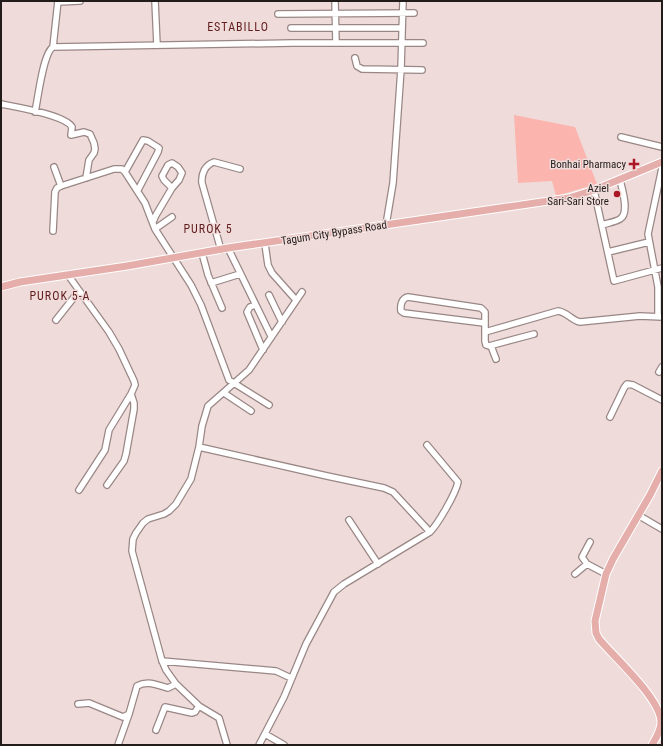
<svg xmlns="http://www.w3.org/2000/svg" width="663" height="746" font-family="'Roboto Condensed',sans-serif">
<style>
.green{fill:#fbb4ae}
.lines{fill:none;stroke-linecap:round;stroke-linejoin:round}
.minor-casing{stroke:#998786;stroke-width:8}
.major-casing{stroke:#fff;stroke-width:9}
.minor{stroke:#fff;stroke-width:5.5}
.major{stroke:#e5aeab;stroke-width:7}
.poi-dot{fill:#ac1725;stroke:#efdcda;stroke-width:1.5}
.labels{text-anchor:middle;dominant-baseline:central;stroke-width:3;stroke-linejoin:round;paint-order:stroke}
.poi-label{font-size:11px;fill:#221c1b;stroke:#efdcda;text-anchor:end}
.street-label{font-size:11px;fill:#221c1b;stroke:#efdcda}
.neighbourhood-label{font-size:12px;letter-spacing:1px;fill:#611d1d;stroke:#efdcda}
</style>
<rect width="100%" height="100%" fill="#efdcda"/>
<!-- green -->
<path class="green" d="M514,115l61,12 22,57 -41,12 -4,-15 -34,2z"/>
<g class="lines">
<defs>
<path id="minor" d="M58,1l-5,46 239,-4h131
M155,1l2,44
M335,1l1,42
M58,2l22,-1
M278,14l136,-1
M291,28h111
M355,58l2,8 5,3 60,1
M1,104c15,3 64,11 71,23l-1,8 13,-3 6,2 4,9 1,6 -1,4 -5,7 -3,18
M35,112c3,-13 8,-59 18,-65
M621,137l41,10
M54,167l7,19 53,-17h8l3,3 20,31 10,26 36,56 10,20 28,75 40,25
M125,172l18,-32 5,1 11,7 -1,4 -20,38
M594,190l20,91 48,-13
M153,222l3,-7 16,-27 -8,-8 -2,-4 6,-11 4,-2 6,4 4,6 -3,7 -7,8
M386,225l7,-42 8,-114 2,-68
M602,225c6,-2 13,-3 18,-6 10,-6 2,-30 0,-39
M155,229l17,-12
M53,231l2,-39 2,-4 4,-2
M265,244l3,21 4,8 24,27
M228,248l43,88
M221,250l-19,-67c-1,-9 3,-18 12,-21l26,7
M608,252l41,-10
M202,253l6,22 14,33
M68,275l41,57 10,17 15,32 1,4 -4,9 3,9v6l-8,45 -2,7 -17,24
M211,283l29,-9
M269,295l13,27
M255,305l-5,2 -3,5 16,38
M658,316v-29l-10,-53 14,-66
M56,320l23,-29
M484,323l-80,-10 -3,-2c-1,-6 1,-13 7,-14l73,11 4,4v29l1,4 3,1 45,-12
M485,332l73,-21c9,1 13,9 22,11l60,-6 22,1
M491,346l5,13
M659,372l3,-5
M224,393l27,18
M610,417l14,-29 3,-4 6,1 29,15
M199,447l128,29 57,12 9,4 37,40
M79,490l26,-40 4,-20 22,-36
M638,515l24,14
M349,520l29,44
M587,564l-5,-7 8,-15
M575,574l12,-10 19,10
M162,661l114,10 15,7
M78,704l11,-1 34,14 6,-3
M156,730l9,-23 27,6 3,-1 4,-6
M265,734l19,11
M118,745l11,-31 8,-28c11,-6 19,-1 31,2l8,-4
M227,745l-8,-27 -20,-12 -23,-22 -10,-14 -4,-9 -30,-110 1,-12 3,-6 7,-10 5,-4 16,-5 5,-3 7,-7 15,-25 8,-32 3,-21 6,-20 41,-36 53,-78
M259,745l25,-48 22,-53 28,-52 10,-8 86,-52c8,-8 26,-39 28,-50l-31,-37"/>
<path id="major" d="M1,287l19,-5 107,-16 101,-18 341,-50 25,-8 68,-28
M652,745c4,-7 9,-14 9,-23 0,-23 -47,-65 -62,-83l-3,-6 -1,-12 11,-47 7,-15 37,-64 12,-24"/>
</defs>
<!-- minor casing -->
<use href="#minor" class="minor-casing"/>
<!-- major casing -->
<use href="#major" class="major-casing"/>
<!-- minor -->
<use href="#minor" class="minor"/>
<!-- major -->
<use href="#major" class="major"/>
</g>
<!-- markers -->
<g class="poi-dot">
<path d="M632 158h4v4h4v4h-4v4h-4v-4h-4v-4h4z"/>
<circle cx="617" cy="194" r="4"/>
</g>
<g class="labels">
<!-- poi labels -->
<g class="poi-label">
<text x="626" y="164">Bonhai Pharmacy</text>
<text x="609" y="188">Aziel<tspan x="609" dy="13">Sari-Sari Store</tspan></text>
</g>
<!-- street labels -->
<g class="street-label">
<text transform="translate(334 233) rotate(-9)">Tagum City Bypass Road</text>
</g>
<!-- neighbourhood labels -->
<g class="neighbourhood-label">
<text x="238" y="27">ESTABILLO</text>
<text x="208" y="229">PUROK 5</text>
<text x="60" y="296">PUROK 5-A</text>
</g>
</g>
<!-- border -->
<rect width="663" height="746" fill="none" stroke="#221c1b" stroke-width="4"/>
</svg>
